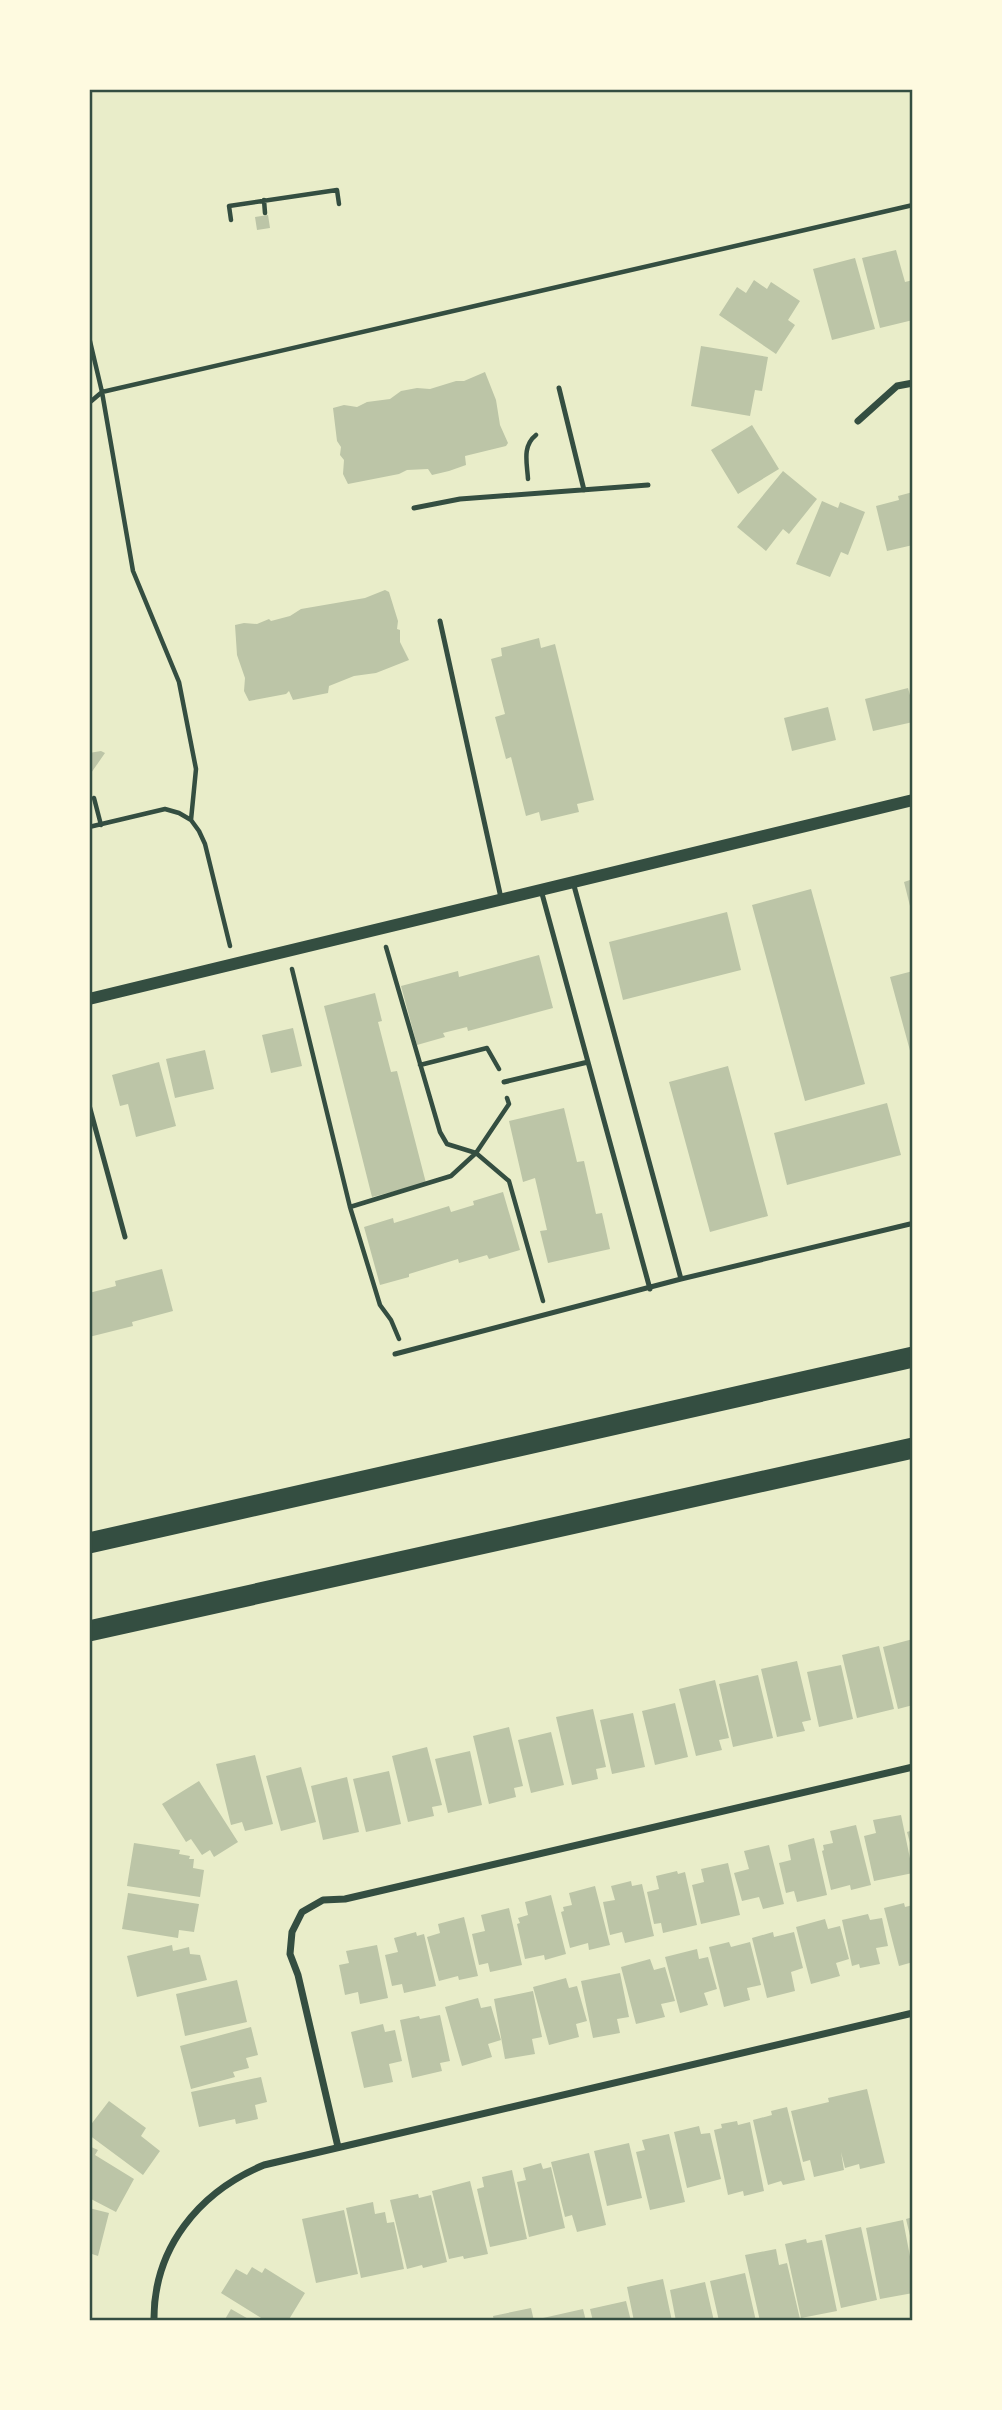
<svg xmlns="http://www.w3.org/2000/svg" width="1002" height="2410" font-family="Cabin,sans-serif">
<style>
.building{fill:#bcc5a7}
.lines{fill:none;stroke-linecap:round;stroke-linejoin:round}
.path{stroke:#344e41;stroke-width:4.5}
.service{stroke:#344e41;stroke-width:5}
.minor{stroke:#344e41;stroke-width:7}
.tertiary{stroke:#344e41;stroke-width:12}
.motorway{stroke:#344e41;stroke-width:21}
.neatline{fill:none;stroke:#344e41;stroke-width:2.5}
</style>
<rect width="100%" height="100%" fill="#e9edc9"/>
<!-- building -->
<path class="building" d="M268,215l2,13 -13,2 -2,-13z
M896,250l9,32 8,-2v40l-33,8 -18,-70z
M855,258l20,71 -43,11 -19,-71z
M754,280l13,9 4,-7 29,19 -12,19 7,5 -19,29 -57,-39 18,-28 9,6z
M701,346l67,11 -6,34 -7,-1 -5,26 -59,-10z
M485,372l11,28 4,25 8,18 -2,3 -41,10 1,9 -17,6 -17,4 -4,-6 -21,1 -8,4 -51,10 -5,-10 1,-14 -4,-5 1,-8 -4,-6 -4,-33 11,-3 13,2 10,-5 23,-3 11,-8 16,-3 13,1 26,-8h8z
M752,425l27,44 -41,25 -27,-44z
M783,471l34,28 -28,35 -6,-5 -17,22 -29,-24z
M913,492v53l-26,6 -11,-45 23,-6 -1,-4z
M822,501l16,7 2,-6 25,10 -17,43 -7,-3 -11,25 -34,-13z
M385,590l4,2 9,29 -1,8 3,1v12l9,18 -33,13 -22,3 -25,10 -1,7 -35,7 -4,-9 -3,3 -37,7 -5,-10 1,-13 -8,-23 -2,-30 9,-2 13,1 12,-5 2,2 19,-5 11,-7 64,-11z
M539,638l2,10 14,-4 39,156 -17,4 2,8 -38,9 -2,-9 -13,4 -15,-59 -5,2 -11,-42 10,-3 -14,-55 11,-3 -1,-8z
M908,688l5,18v16l-40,9 -8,-32z
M828,707l8,33 -44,11 -8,-33z
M101,751l4,2 -16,23v-23z
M913,879v35h-1l-8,-32z
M811,889l54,195 -60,17 -53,-196z
M727,912l14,58 -118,30 -14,-58z
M539,955l14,53 -85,23 -1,-4 -24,6 2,4 -28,8 -16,-59 57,-15 1,6z
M913,971v87h-1l-22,-81z
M375,993l7,28 -4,1 13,50 6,-1 29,112 -54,14 -48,-191z
M293,1028l9,38 -31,7 -9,-38z
M205,1050l9,39 -39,9 -9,-39z
M159,1062l17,64 -40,11 -8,-33 -8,2 -8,-31z
M728,1066l40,150 -58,16 -41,-150z
M887,1103l14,52 -114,30 -13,-52z
M564,1108l13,54 7,-1 12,53 6,-1 8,36 -62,14 -8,-32 7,-1 -12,-52 -12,4 -14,-61z
M503,1192l17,58 -31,9 -2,-4 -28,8 -1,-4 -49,15v3l-29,8 -16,-58 29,-9 1,5 55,-17 2,6 23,-7 -1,-4z
M162,1269l11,42 -41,11 1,4 -44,11v-44l27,-7 -1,-5z
M913,1639v66l-15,4 -15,-62z
M879,1646l15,63 -37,9 -15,-63z
M797,1661l14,59 -9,2 3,9 -28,6 -16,-68z
M841,1665l12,54 -34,8 -12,-55z
M758,1675l15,63 -40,9 -14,-63z
M715,1680l14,58 -10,2 3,10 -26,6 -17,-67z
M675,1703l13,54 -33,8 -13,-54z
M593,1709l13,58 -10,2 2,10 -26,6 -16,-68z
M633,1713l12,54 -33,7 -12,-54z
M509,1727l14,59 -9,2 2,9 -27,7 -16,-68z
M551,1732l13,53 -33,8 -13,-53z
M427,1747l15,58 -10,2 2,9 -26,6 -16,-66z
M470,1751l12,54 -34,8 -13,-54z
M255,1755l18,69 -28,7 -3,-9 -11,3 -15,-61z
M301,1767l15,55 -35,9 -15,-55z
M389,1771l12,53 -35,8 -13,-53z
M347,1777l12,55 -36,8 -12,-54z
M199,1781l39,61 -24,15 -4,-7 -8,5 -11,-16 -5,3 -24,-38z
M901,1815l12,58 -39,8 -10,-45 12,-3 -3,-13z
M856,1825l15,60 -20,5 -1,-5 -19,5 -9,-39 2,-1 -1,-5 10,-2 -3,-12z
M913,1830v20h-1l-5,-18z
M814,1838l13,57 -30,7 -3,-11 -8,2 -7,-30 12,-3 -3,-15z
M134,1843l46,7 -1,4 11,2 -1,3h5l-1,9 11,2 -4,27 -73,-11z
M769,1845l15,59 -21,5 -4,-12 -17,4 -8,-28 15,-4 -5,-18z
M728,1863l12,52 -39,9 -9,-39 12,-3 -3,-13z
M677,1871l1,3 7,-2 12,53 -34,8 -2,-10 -7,1 -7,-32 12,-3 -3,-13z
M631,1881l1,5 10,-2 12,52 -29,7 -3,-11 -12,3 -7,-33 12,-2 -4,-14z
M595,1886l15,59 -21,5 -1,-7 -18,5 -9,-36 3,-1 -1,-4 9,-2 -3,-12z
M128,1893l71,11 -5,28 -15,-2 -1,8 -56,-9z
M551,1895l15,59 -21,6 -1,-5 -19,4 -8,-35 3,-1 -2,-5 10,-3 -3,-13z
M904,1903l1,4 8,-2v57l-14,4 -15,-58z
M509,1908l13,57 -32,7 -2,-9 -9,2 -7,-31 13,-3 -4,-16z
M868,1914l2,6 12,-2 6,28 -12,2 4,16 -20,4 -1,-4 -7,2 -10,-46z
M464,1917l14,59 -19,4 -1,-4 -19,5 -12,-44 13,-4 -2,-9z
M825,1919l3,10 12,-3 9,33 -13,4 4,13 -29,8 -15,-57z
M416,1932l1,4 7,-2 12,52 -32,7 -2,-9 -10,2 -7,-31 13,-3 -4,-14z
M773,1932l1,5 20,-5 9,36 -12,4 4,19 -28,7 -15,-60z
M729,1942l2,5 19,-5 11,43 -14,3 3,12 -26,7 -15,-60z
M172,1945l1,6 16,-4 1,7 10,1 7,25 -70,17 -10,-41z
M377,1945l11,53 -28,6 -2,-12 -13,3 -6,-30 10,-2 -3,-12z
M697,1949l2,10 9,-2 9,32 -13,4 4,12 -28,8 -15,-56z
M650,1959l4,11 11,-3 10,34 -14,3 4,13 -29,7 -15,-57z
M620,1973l9,44 -12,2 3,14 -27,5 -12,-57z
M566,1978l3,10 8,-2 10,35 -11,3 3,13 -30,8 -16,-58z
M237,1980l10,42 -62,14 -9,-42z
M533,1991l9,46 -10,2 3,15 -30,5 -11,-60z
M478,1998l3,10 10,-2 10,34 -13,4 4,13 -30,9 -17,-59z
M440,2015l10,46 -10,2 2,8 -30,7 -12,-58 19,-4 1,3z
M383,2024l2,8 10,-2 7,31 -13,3 4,18 -29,6 -13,-56z
M251,2027l7,28 -12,3 3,10 -16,4 2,5 -44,12 -11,-43z
M261,2077l6,25 -12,3 3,14 -22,5 -1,-5 -36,8 -8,-35z
M867,2089l18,74 -25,6 -1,-5 -14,4 -4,-16 3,18 -30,7 -4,-17 -7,2 -12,-51 38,-9 -1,-4z
M109,2101l37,27 -5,8 19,15 -17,24 -54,-40v-8z
M787,2107l18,73 -22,5 -2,-4 -13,4 -15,-65 19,-5 -1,-4z
M737,2121l1,4 12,-3 14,69 -20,5 -1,-5 -15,4 -14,-65 8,-2 -1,-4z
M699,2126l2,8 9,-1 11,46 -34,9 -13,-56z
M669,2134l16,68 -35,8 -14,-58 9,-2 -3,-10z
M629,2143l13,55 -35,8 -13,-55z
M89,2146l9,4 -3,5 39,24 -18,33 -27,-14z
M589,2153l17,72 -29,7 -5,-17 -7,2 -14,-55z
M541,2163l2,6 8,-2 14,61 -36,9 -12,-55 9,-2 -3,-12z
M512,2170l15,69 -37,8 -13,-58 7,-2 -2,-10z
M470,2181l18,73 -24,5 -1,-3 -14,3 -17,-68z
M418,2194l1,4 12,-3 16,67 -24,6 -1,-3 -15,4 -17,-69z
M373,2202l2,12 10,-2 2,11 7,-1 10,47 -43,9 -15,-70z
M89,2208l20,5 -11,43 -9,-3z
M344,2210l14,64 -42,9 -14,-64z
M913,2217v27h-1l-6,-25z
M903,2220l10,52v21l-33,6 -14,-71z
M861,2227l16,73 -36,8 -16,-73z
M806,2239l1,4 15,-3 15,71 -36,7 -16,-74z
M776,2249l3,16 8,-2 13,56 -40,2 -15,-66z
M252,2267l10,6 3,-5 40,25 -17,28h-22l-45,-28 15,-24 11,6z
M745,2273l11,48h-37l-9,-40z
M663,2279l9,42h-38l-7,-34z
M705,2282l9,39h-38l-6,-31z
M626,2301l5,20h-38l-3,-12z
M531,2308l3,13h-40l-1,-5z
M231,2309l21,12h-28z
M583,2309l3,12h-43v-3z"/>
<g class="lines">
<!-- path -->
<path class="path" d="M264,200l1,13
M231,220l-2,-14 108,-16 2,14
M89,337l13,55 -13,11
M528,479c-1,-16 -6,-33 8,-44
M94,798l7,27
M191,820l5,-51 -17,-87 -46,-111 -31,-179 811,-187
M89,827l76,-18 14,4 12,7 8,11 6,13 25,102
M386,947l54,185 7,12 29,9 33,28 34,120
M292,969l58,238 30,98 11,15 8,19
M420,1065l67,-17 12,21
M350,1207l101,-31 25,-23 33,-49 -2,-6"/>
<!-- service -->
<path class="service" d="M559,388l25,102
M414,508l46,-9 188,-14
M440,621l61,277
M573,882l108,397
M541,890l109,399
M504,1082l84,-20
M89,1105l36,132
M395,1354l286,-75 229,-55"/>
<!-- minor -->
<path class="minor" d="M858,421l39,-35 16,-3
M338,2147l-40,-172 -8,-21 2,-22 10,-20 21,-12 22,-1 568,-132
M154,2321c-1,-73 45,-129 110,-156l649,-152"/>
<!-- tertiary -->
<path class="tertiary" d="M89,999l824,-199"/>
<!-- motorway -->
<path class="motorway" d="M89,1543l824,-186
M89,1631l824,-183"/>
</g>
<!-- border -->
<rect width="1002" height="2410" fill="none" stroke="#fefae0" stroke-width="182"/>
<rect x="91" y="91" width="820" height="2228" class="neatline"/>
</svg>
